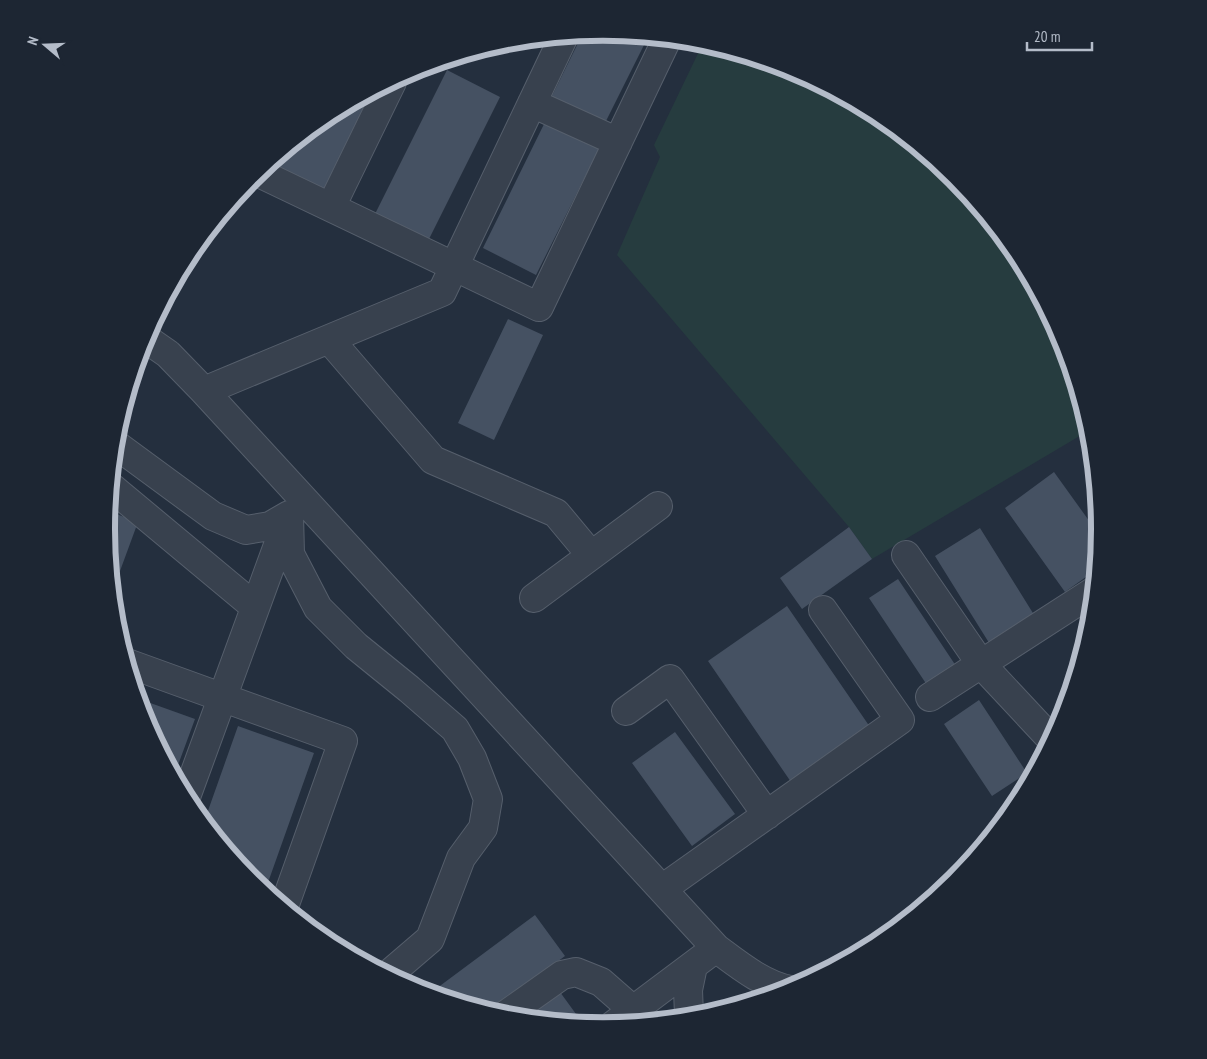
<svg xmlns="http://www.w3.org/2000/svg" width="1207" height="1059" font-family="'PT Sans Narrow',sans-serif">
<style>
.green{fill:#263c3f}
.building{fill:#455162}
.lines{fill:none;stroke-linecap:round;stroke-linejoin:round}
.minor-casing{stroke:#565f6c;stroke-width:30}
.minor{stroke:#38414e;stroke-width:28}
.rim{fill:none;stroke:#b4bcc9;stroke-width:6}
</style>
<rect width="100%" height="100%" fill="#242f3e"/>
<!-- green -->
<path class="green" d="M703,43l91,27 86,46 75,62 62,76 46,86 27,88 -7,6 -211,125 -23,-32 -232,-272 43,-98 -6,-12z"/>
<!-- building -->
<path class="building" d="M604,32l44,5 -44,88 -53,-27 31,-63z
M447,70l53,27 -72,144 -53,-27z
M375,91l-52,104 -54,-27 4,-7 55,-45z
M547,118l54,27 -65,130 -53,-27z
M508,319l35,16 -49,105 -36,-17z
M1054,472l46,64 -3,33 -32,23 -60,-84z
M108,511l30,11 -18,49 -10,-4 -3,-38z
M849,527l23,32 -70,50 -22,-31z
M980,528l56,90 -45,28 -56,-90z
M898,579l58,87 -29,19 -58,-87z
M787,606l83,121 -79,55 -83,-121z
M142,700l53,19 -21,57 -30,-57 -4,-13z
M979,700l48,73 -35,23 -48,-72z
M238,726l76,27 -49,138 -13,-10 -48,-59z
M675,732l60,82 -43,32 -60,-83z
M535,915l30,41 -75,56 -61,-18z
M560,992l24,33 -60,-6z"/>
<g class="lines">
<defs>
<path id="minor" d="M532,103l86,39
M259,173l280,134 128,-268
M331,207l61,-125
M145,338l23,16 36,37 512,557c23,17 46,36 74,42
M329,339l104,121 123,53 35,42
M204,391l238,-99 122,-256
M115,444l98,72 33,14 24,-4 19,-11 1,39 28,54 38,38 53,43 46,40 17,29 16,41 -5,29 -22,30 -31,81 -42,36
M111,487l144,120
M906,555l75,109 71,76
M534,598l124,-92
M127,663l216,78 -59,166
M930,697l164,-106
M626,711l44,-32 97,136
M186,797l99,-271
M662,889l238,-169 -77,-110
M504,1016l58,-41 14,-3 25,10 32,28
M690,1018l-1,-3 -1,-25 5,-24
M612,1026l104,-78"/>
</defs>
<!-- minor casing -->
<use href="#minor" class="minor-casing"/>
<!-- minor -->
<use href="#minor" class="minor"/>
</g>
<!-- crop -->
<path d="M0 0H1207V1059H0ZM115 529a488 488 0 1 1 976 0a488 488 0 1 1-976 0Z" fill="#1d2633" fill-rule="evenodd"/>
<path class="rim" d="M115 529a488 488 0 1 1 976 0a488 488 0 1 1-976 0Z"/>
<!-- north arrow -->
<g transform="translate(45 45) rotate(289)" stroke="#1d2633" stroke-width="4" paint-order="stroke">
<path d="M0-4L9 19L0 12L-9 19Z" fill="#b4bcc9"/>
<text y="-8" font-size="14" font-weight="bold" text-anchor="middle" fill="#b4bcc9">N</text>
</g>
<!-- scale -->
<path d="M1027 42v8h65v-8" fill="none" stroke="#b4bcc9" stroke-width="2.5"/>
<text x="1034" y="42" font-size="15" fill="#b4bcc9" stroke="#1d2633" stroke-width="4" paint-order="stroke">20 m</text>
</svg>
